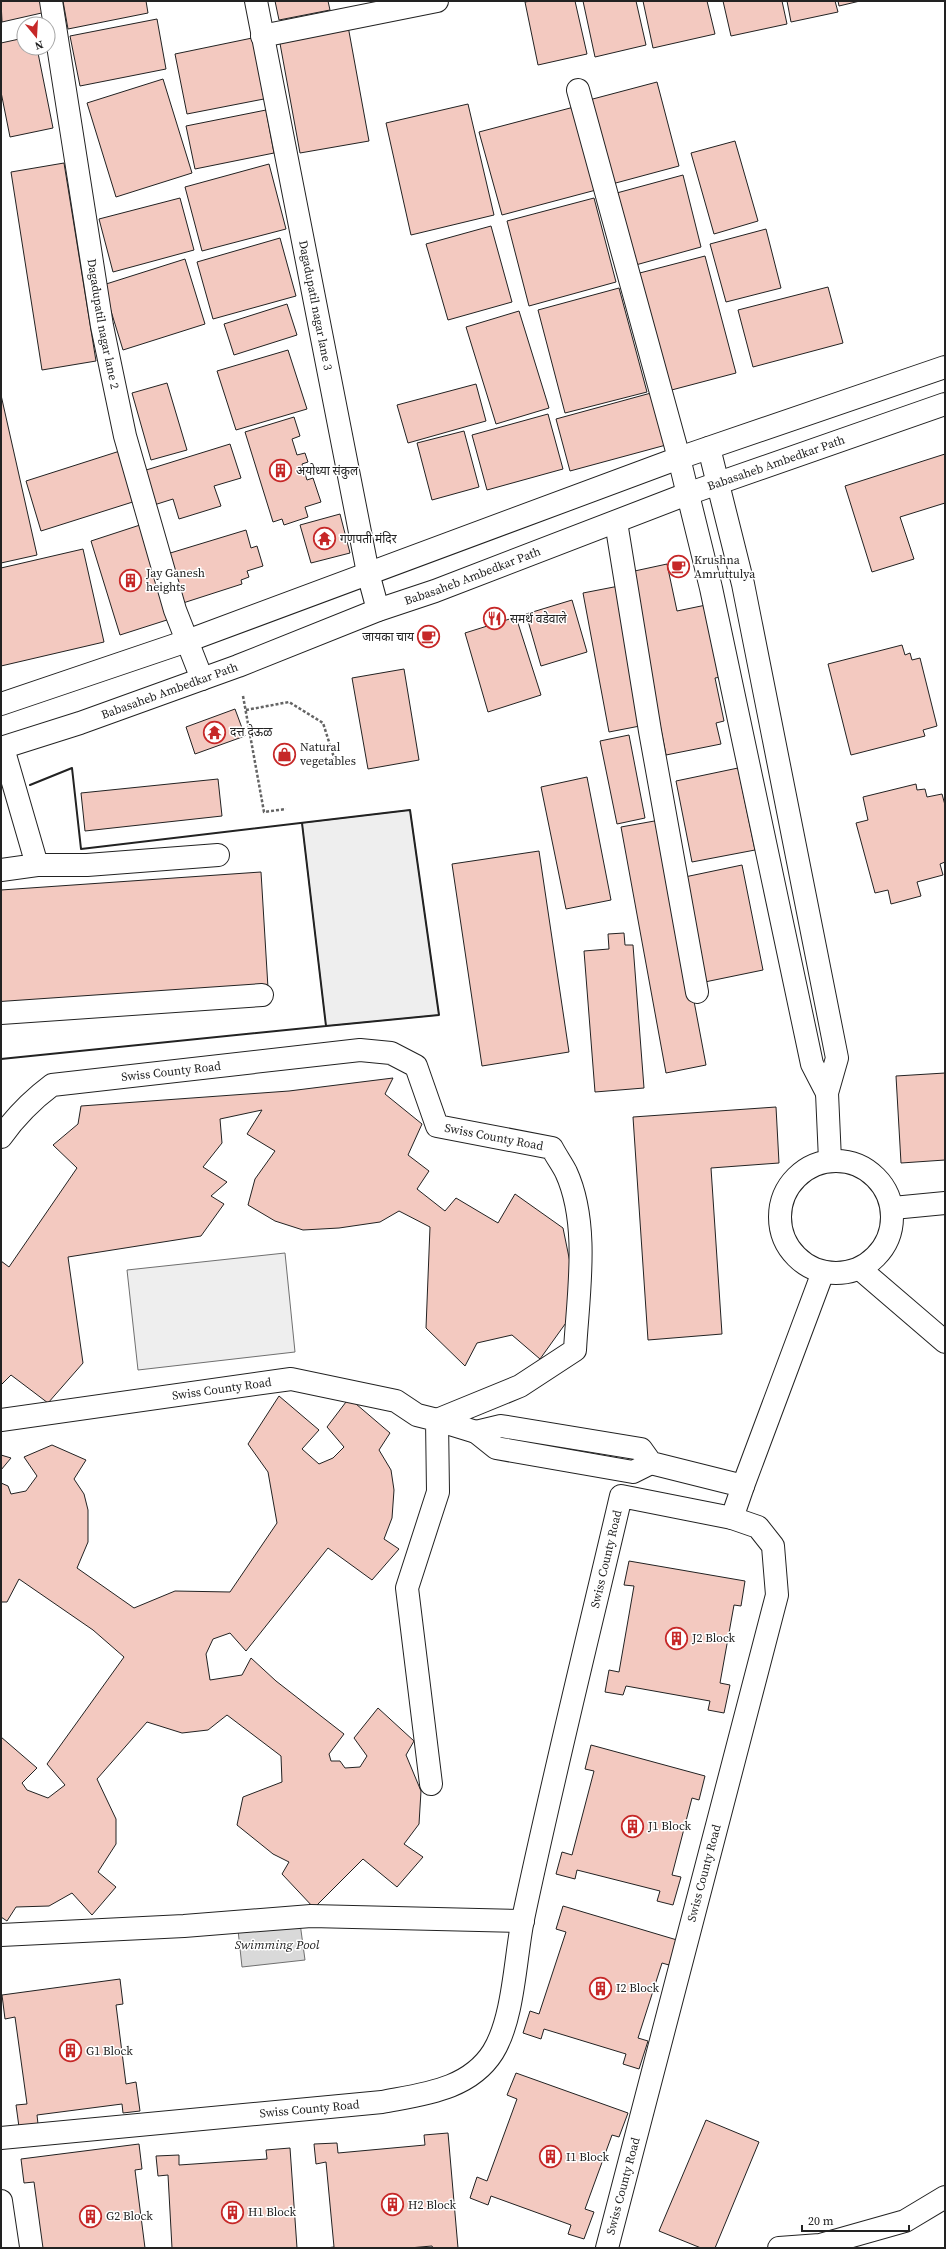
<svg xmlns="http://www.w3.org/2000/svg" width="946" height="2249" font-family="'Source Serif 4','Noto Sans Devanagari',serif">
<style>
.green{fill:#eee;stroke:#6f6f6f}
.water{fill:#d9d9d9;stroke:#6f6f6f}
.building{fill:#f3c9c0;stroke:#222}
.lines{fill:none;stroke-linecap:round;stroke-linejoin:round}
.minor-casing{stroke:#222;stroke-width:24}
.path{stroke:#646464;stroke-width:2.5;stroke-dasharray:3 2;stroke-linecap:butt}
.minor{stroke:#fff;stroke-width:22}
.wall{stroke:#222;stroke-width:2}
.labels{text-anchor:middle;dominant-baseline:central;stroke-width:3;stroke-linejoin:round;paint-order:stroke}
.street-label{font-size:12px;fill:#222;stroke:#fff}
.poi-label{font-size:12px;fill:#222;stroke:#fff;text-anchor:start}
.water-label{font-size:13px;font-style:italic;fill:#222;stroke:#fff}
</style>
<rect width="100%" height="100%" fill="#fff"/>
<!-- green -->
<path class="green" d="M410,810l29,205 -113,11 -24,-203z
M285,1253l10,99 -157,18 -11,-100z"/>
<!-- water -->
<path class="water" d="M300,1923l5,37 -63,7 -4,-37z"/>
<!-- building -->
<path class="building" d="M1,1h42l3,11 -44,10z
M63,1h83l2,12 -80,16z
M275,1h53l2,9 -51,10z
M531,1h44l12,53 -49,11 -13,-63z
M583,1h53l10,44 -51,12z
M643,1h64l8,33 -62,14z
M723,1h59l5,23 -56,12z
M787,1h48l3,11 -47,10z
M838,1h22l-21,5z
M157,19l9,50 -86,17 -10,-50z
M348,26l21,115 -69,12 -21,-115z
M257,37l12,61 -82,16 -12,-60z
M24,38v10h13l16,80 -43,9 -9,-45v-49z
M163,79l29,94 -76,24 -29,-94z
M657,82l22,84 -67,18 -23,-84z
M468,104l26,111 -83,20 -25,-112z
M574,107l22,83 -94,25 -23,-83z
M266,110l8,43 -79,16 -9,-43z
M735,141l23,80 -44,13 -23,-81z
M64,163l32,198 -54,9 -31,-198z
M269,164l17,65 -84,22 -17,-64z
M683,175l18,72 -69,19 -19,-72z
M180,198l14,52 -81,22 -14,-53z
M594,198l22,84 -87,24 -22,-85z
M491,226l21,76 -64,18 -22,-76z
M766,229l15,59 -55,14 -16,-58z
M280,238l16,58 -83,23 -16,-57z
M705,256l31,117 -72,19 -32,-117z
M185,259l20,65 -82,26 -20,-65z
M828,287l15,56 -90,24 -15,-57z
M619,288l28,104 -82,21 -27,-103z
M287,304l10,31 -63,20 -10,-31z
M519,311l30,97 -53,16 -30,-97z
M288,350l19,59 -71,21 -19,-59z
M167,383l20,67 -36,10 -19,-67z
M476,384l10,37 -78,22 -11,-38z
M651,393l15,52 -96,26 -14,-52z
M1,395l36,160 -36,8z
M548,414l15,55 -76,21 -15,-55z
M294,417l6,19 -8,3 5,16 8,-2 3,9 -6,2 5,16 6,-2 8,24 -16,5 3,10 -24,8 -2,-6 -9,3 -28,-90z
M464,431l15,56 -47,13 -15,-57z
M230,444l11,34 -27,8 7,20 -42,13 -6,-20 -19,6 -11,-34z
M123,450l16,50 -98,31 -15,-50z
M945,454v49l-45,14 14,42 -42,13 -27,-86z
M340,514l10,39 -39,10 -11,-38z
M140,525l30,94 -50,16 -29,-94z
M246,530l5,18 6,-2 6,20 -16,5 2,6 -8,3 1,4 -59,19 -16,-49z
M83,549l21,93 -103,24v-98z
M667,564l10,47 29,-6 15,72 -6,1 9,43 -8,2 5,21 -55,11 -36,-183z
M619,586l26,139 -36,7 -26,-139z
M572,600l15,52 -46,14 -15,-52z
M516,617l25,78 -53,17 -23,-79z
M902,645l3,10 5,-2 2,7 8,-2 17,68 -14,4 2,6 -74,19 -23,-91z
M404,669l15,91 -51,9 -16,-91z
M235,709l10,27 -50,18 -9,-27z
M629,735l16,83 -28,6 -17,-83z
M738,768l17,82 -63,12 -16,-81z
M587,777l24,123 -45,9 -25,-122z
M218,779l4,37 -137,15 -4,-38z
M916,784l1,6 8,-1 2,8 15,-3 3,11v57l-5,2 3,11 -26,7 4,14 -30,8 -3,-14 -13,3 -19,-70 12,-3 -5,-23z
M660,820l46,245 -40,8 -45,-246z
M539,851l30,201 -87,14 -30,-202z
M742,865l21,105 -63,13 -20,-105z
M261,872l7,116 -267,18v-116z
M624,933l1,12h8l11,143 -49,4 -11,-141 25,-2 -1,-15z
M945,1073v87l-44,3 -5,-87z
M393,1078l-8,16 37,30 -14,31 21,16 -12,18 28,22 11,-13 42,25 17,-29 48,34 11,54 -6,38 -28,39 -28,-24 -35,8 -12,23 -39,-38 4,-101 -31,-16 -19,11 -41,6 -36,2 -28,-9 -27,-16 7,-26 20,-28 -28,-17 15,-24 -42,9 2,24 -19,24 24,15 -16,14 13,8 -23,32 -133,21 15,106 -35,40 -37,-28 -10,10v-124l8,6 68,-99 -24,-23 25,-21 3,-18 208,-15z
M776,1107l3,56 -68,5 11,166 -74,6 -15,-223z
M279,1396l40,34 -17,19 17,15 14,-6 11,-11 -17,-20 22,-29 41,35 -11,17 12,20 3,20 -2,28 -8,21 15,10 -27,31 -44,-32 -82,103 -16,-18 -17,6 -7,15 4,26 32,-5 9,-17 25,23 68,53 -15,20 2,7h9l5,7 15,-1 7,-11 -13,-18 24,-30 36,33 -8,14 15,36 -2,33 -15,20 19,13 -26,30 -34,-28 -49,49 -32,-34 7,-12 -16,-8 -36,-29 6,-28 39,-15 -1,-26 -54,-41 -19,15 -26,3 -35,-11 -50,57 19,40v25l-18,28 18,15 -24,28 -20,-22 -23,13 -33,1 -9,14 -6,-4v-180l36,31 -15,15 5,7 21,8 17,-13 -18,-21 77,-107 -31,-27 -74,-51 -12,23h-6v-119l7,3 3,8 15,-3 11,-15 -13,-19 28,-12 34,15 -12,19 10,15 4,16v32l-11,26 57,40 41,-17 55,1 47,-69 -9,-51 -20,-28z
M1,1455l10,3 -10,12z
M629,1561l116,20 -4,25 -7,-1 -14,78 10,2 -6,28 -16,-3 2,-9 -84,-15 -3,9 -18,-3 4,-22 10,2 15,-86 -10,-1z
M591,1745l114,31 -6,24 -7,-2 -20,77 9,2 -8,28 -16,-4 3,-10 -83,-21 -2,9 -19,-5 6,-22 10,3 22,-84 -9,-2z
M563,1906l114,34 -8,25 -7,-2 -24,75 10,3 -9,28 -16,-5 3,-10 -82,-25 -3,10 -18,-6 7,-22 9,3 27,-82 -10,-3z
M120,1979l3,25 -7,1 10,79 10,-2 4,29 -17,2 -1,-9 -85,11 1,9 -19,3 -3,-22 11,-1 -12,-87 -10,2 -3,-24z
M516,2073l112,40 -9,24 -7,-2 -27,74 9,3 -10,27 -16,-5 3,-9 -80,-29 -3,9 -18,-7 7,-21 10,4 30,-82 -10,-4z
M706,2120l53,22 -44,106h-14l-42,-17z
M448,2133l10,115h-25l-1,-2 -23,2h-83l8,-1 -8,-85 -10,2 -2,-20 23,-1 1,10 87,-8 -1,-10z
M139,2144l3,25 -7,1 10,78h-102l-9,-66 -10,1 -3,-24z
M290,2148l7,100h-125l-4,-73 -10,1 -2,-20 23,-1v10l88,-6 -1,-9z"/>
<g class="lines">
<defs>
<g id="minor">
<path id="s1" d="M51,1l51,325 23,110 50,174 27,69"/>
<path id="s2" d="M256,1l112,572 10,37"/>
<path d="M262,36l175,-35"/>
<path d="M578,90l101,368 32,130 101,476 15,29"/>
<path d="M709,448l34,136 94,474 -10,35 3,67"/>
<path d="M616,522l34,209 47,261"/>
<path d="M1,704l186,-63 492,-183 266,-91"/>
<path id="s3" d="M1,748l79,-25 158,-57 140,-56 57,-19 252,-97 258,-90"/>
<path d="M37,865h50l131,-10"/>
<path d="M1,870l36,-5 -34,-117"/>
<path d="M1,1013l261,-18"/>
<path id="s4" d="M1,1137c15,-21 31,-37 51,-52l308,-35 31,3 25,13 21,60 115,22c4,8 10,16 14,24 24,52 12,123 9,178l-55,36 -83,34 39,12 20,16 137,24 18,-9"/>
<circle cx="836" cy="1217" r="56"/>
<path d="M893,1208l52,-5"/>
<path d="M860,1269l85,73"/>
<path id="s5" d="M1,1420l290,-41 105,22 21,14 20,5 1,72 -31,96 24,196"/>
<path d="M476,1432l25,-6 140,23 10,14 92,23 -11,32 26,9 15,19 4,49 -170,653"/>
<path d="M743,1486l80,-214"/>
<path d="M1,1935l183,-9 127,-10 212,5"/>
<path id="s6" d="M1,2138l381,-36c41,-8 87,-12 111,-50 21,-34 22,-94 30,-133 30,-142 65,-282 98,-423l111,22"/>
<path d="M1,2201l7,47"/>
<path d="M779,2248l41,-3 85,-24 40,-24"/>
</g>
</defs>
<!-- minor casing -->
<use href="#minor" class="minor-casing"/>
<!-- path -->
<path class="path" d="M243,696l21,116 22,-3
M246,710l43,-8 34,21 14,44"/>
<!-- minor -->
<use href="#minor" class="minor"/>
<!-- wall -->
<path class="wall" d="M30,785l42,-17 9,81 329,-39 29,205 -113,11
M1,1059l325,-33 -24,-203"/>
</g>
<!-- icons -->
<defs>
<symbol id="building-ring" viewBox="-11 -11 22 22"><circle r="9.5" fill="#fff" stroke="#c62828" stroke-width="1.5"/><path d="M-4-6H4V6H1V3H-1V6H-4ZM-2.5-4.3h1.7v1.8h-1.7ZM.8-4.3h1.7v1.8H.8ZM-2.5-1h1.7V.8h-1.7ZM.8-1h1.7V.8H.8Z" fill="#c62828"/></symbol>
<symbol id="temple-ring" viewBox="-11 -11 22 22"><circle r="9.5" fill="#fff" stroke="#c62828" stroke-width="1.5"/><path d="M0-6L5-2H3V0L6.5 2.5H4V6H1.5V3h-3V6H-4V2.5H-6.5L-3 0V-2H-5Z" fill="#c62828"/></symbol>
<symbol id="cafe-ring" viewBox="-11 -11 22 22"><circle r="9.5" fill="#fff" stroke="#c62828" stroke-width="1.5"/><path d="M-5.5-4.5H6V0H3Q3 3.5 0 3.5H-2.5Q-5.5 3.5-5.5 0ZM3-3.2v2h1.7v-2ZM-6 4.5H4V6H-6Z" fill="#c62828"/></symbol>
<symbol id="restaurant-ring" viewBox="-11 -11 22 22"><circle r="9.5" fill="#fff" stroke="#c62828" stroke-width="1.5"/><path d="M-5-6h1v4h1v-4h1v4h1v-4h1v5L-1.5 .5V6h-2V.5L-5-1ZM5-6V6H3V1.5H1.5Q1.5-4 5-6Z" fill="#c62828"/></symbol>
<symbol id="shop-ring" viewBox="-11 -11 22 22"><circle r="9.5" fill="#fff" stroke="#c62828" stroke-width="1.5"/><path d="M-5-2.5h2.3a2.7 3.5 0 0 1 5.4 0H5L5.5 6h-11ZM-1.5-2.5h3a1.5 2.3 0 0 0-3 0Z" fill="#c62828"/></symbol>
</defs>
<g fill-rule="evenodd">
<use href="#building-ring" x="268" y="458" width="25" height="25"/>
<use href="#temple-ring" x="312" y="526" width="25" height="25"/>
<use href="#cafe-ring" x="666" y="554" width="25" height="25"/>
<use href="#building-ring" x="118" y="568" width="25" height="25"/>
<use href="#restaurant-ring" x="482" y="606" width="25" height="25"/>
<use href="#cafe-ring" x="416" y="624" width="25" height="25"/>
<use href="#temple-ring" x="202" y="720" width="25" height="25"/>
<use href="#shop-ring" x="272" y="742" width="25" height="25"/>
<use href="#building-ring" x="664" y="1626" width="25" height="25"/>
<use href="#building-ring" x="620" y="1814" width="25" height="25"/>
<use href="#building-ring" x="588" y="1976" width="25" height="25"/>
<use href="#building-ring" x="58" y="2038" width="25" height="25"/>
<use href="#building-ring" x="538" y="2144" width="25" height="25"/>
<use href="#building-ring" x="380" y="2192" width="25" height="25"/>
<use href="#building-ring" x="220" y="2200" width="25" height="25"/>
<use href="#building-ring" x="78" y="2204" width="25" height="25"/>
</g>
<g class="labels">
<!-- street labels -->
<g class="street-label">
<text stroke="none"><textPath href="#s2" startOffset="310">Dagadupatil nagar lane 3</textPath></text>
<text stroke="none"><textPath href="#s1" startOffset="327">Dagadupatil nagar lane 2</textPath></text>
<text stroke="none"><textPath href="#s3" startOffset="826">Babasaheb Ambedkar Path</textPath></text>
<text stroke="none"><textPath href="#s3" startOffset="502">Babasaheb Ambedkar Path</textPath></text>
<text stroke="none"><textPath href="#s3" startOffset="178">Babasaheb Ambedkar Path</textPath></text>
<text stroke="none"><textPath href="#s4" startOffset="193">Swiss County Road</textPath></text>
<text stroke="none"><textPath href="#s4" startOffset="564">Swiss County Road</textPath></text>
<text stroke="none"><textPath href="#s5" startOffset="223">Swiss County Road</textPath></text>
<text stroke="none"><textPath href="#s6" startOffset="1015">Swiss County Road</textPath></text>
<text transform="translate(704 1873) rotate(-75)">Swiss County Road</text>
<text stroke="none"><textPath href="#s6" startOffset="310">Swiss County Road</textPath></text>
<text transform="translate(623 2186) rotate(-75)">Swiss County Road</text>
</g>
<!-- poi labels -->
<g class="poi-label">
<text x="296" y="471">अयोध्या संकुल</text>
<text x="340" y="539">गणपती मंदिर</text>
<text x="694" y="560">Krushna<tspan x="694" dy="14">Amruttulya</tspan></text>
<text x="146" y="573">Jay Ganesh<tspan x="146" dy="14">heights</tspan></text>
<text x="510" y="619">समर्थ वडेवाले</text>
<text x="414" y="637" text-anchor="end">जायका चाय</text>
<text x="230" y="732">दत्त देऊळ</text>
<text x="300" y="747">Natural<tspan x="300" dy="14">vegetables</tspan></text>
<text x="692" y="1638">J2 Block</text>
<text x="648" y="1826">J1 Block</text>
<text x="616" y="1988">I2 Block</text>
<text x="86" y="2051">G1 Block</text>
<text x="566" y="2157">I1 Block</text>
<text x="408" y="2205">H2 Block</text>
<text x="248" y="2212">H1 Block</text>
<text x="106" y="2216">G2 Block</text>
</g>
<!-- water labels -->
<g class="water-label">
<text x="277" y="1944">Swimming Pool</text>
</g>
</g>
<!-- border -->
<rect width="946" height="2249" fill="none" stroke="#222222" stroke-width="4"/>
<!-- north arrow -->
<g transform="translate(36 36) rotate(162)"><circle r="19" fill="#ffffff" stroke="#a7a7a7"/>
<path d="M0-3L7 15L0 10L-7 15Z" fill="#c62828"/>
<text y="-6" font-size="11" font-weight="bold" text-anchor="middle" fill="#222222">N</text>
</g>
<!-- scale -->
<path d="M802 2225v6h107v-6" fill="none" stroke="#222222" stroke-width="2"/>
<text x="808" y="2225" font-size="12" fill="#222222" stroke="#ffffff" stroke-width="3" paint-order="stroke">20 m</text>
</svg>
